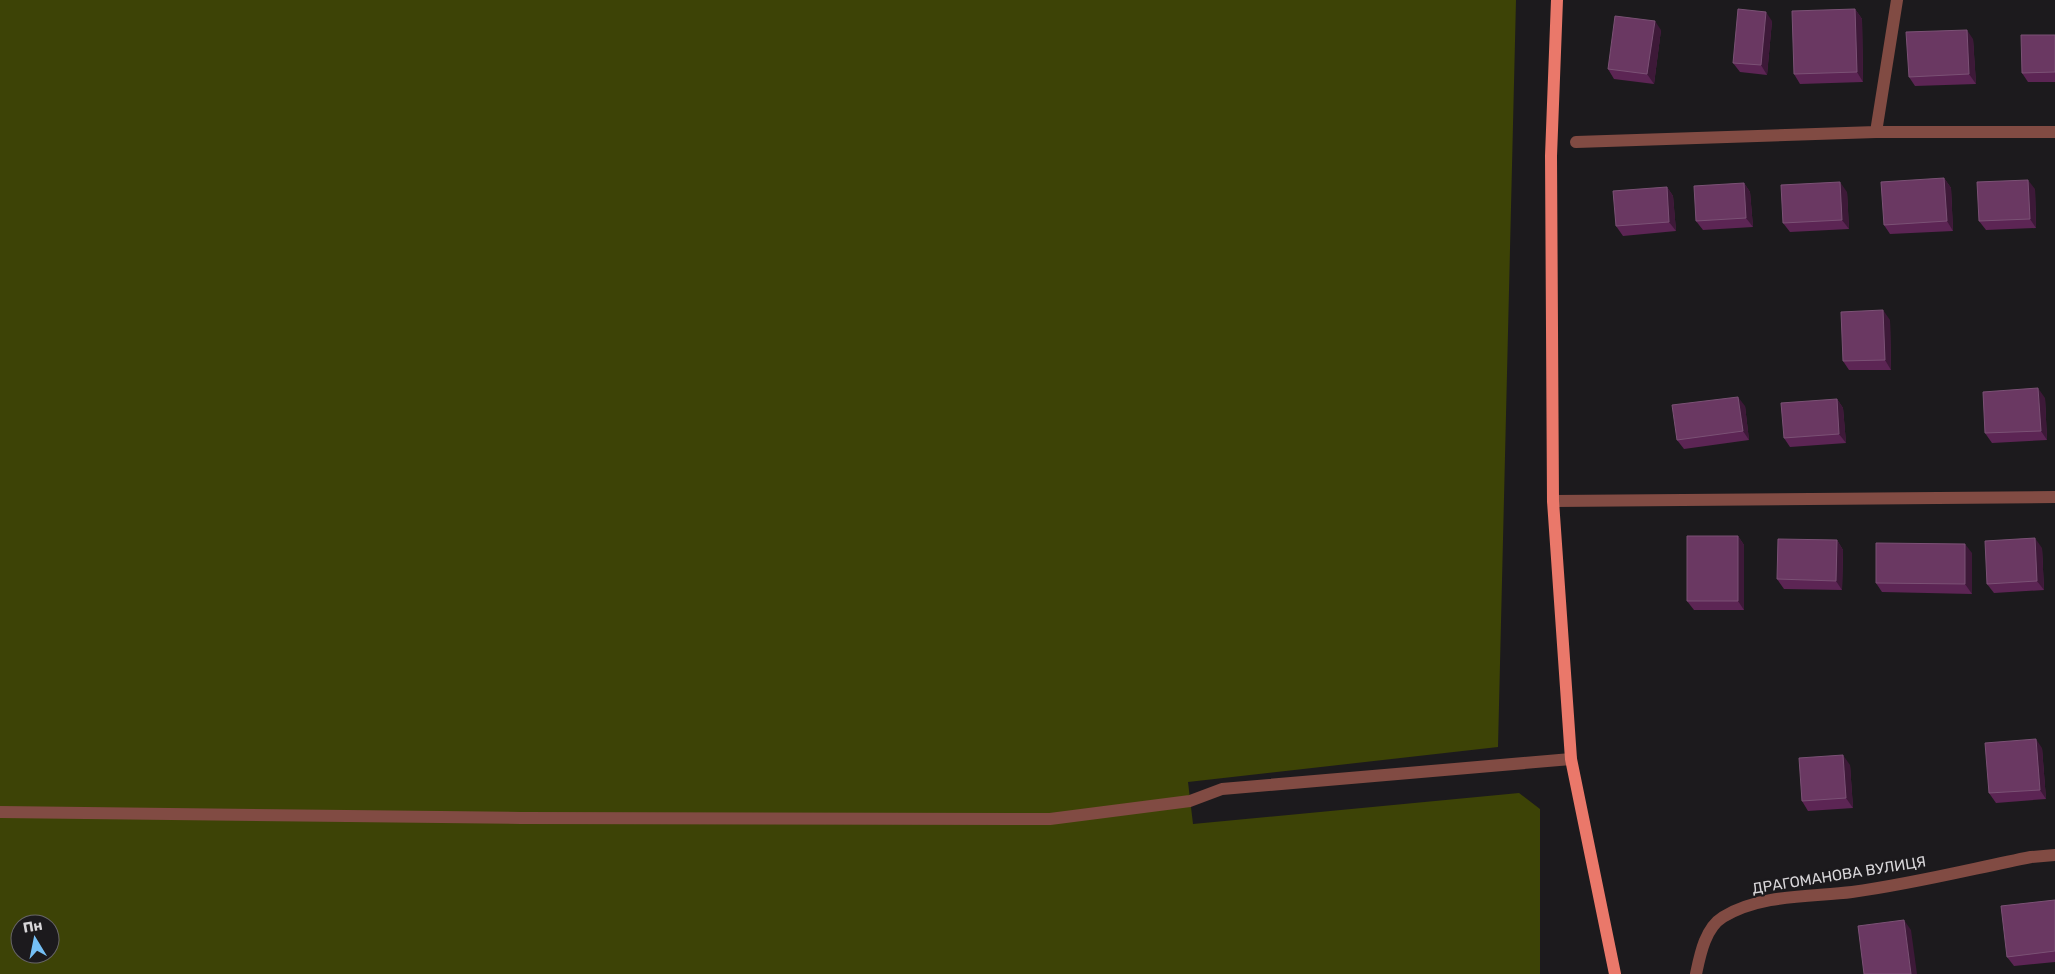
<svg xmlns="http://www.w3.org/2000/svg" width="2055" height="974" font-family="Rubik,sans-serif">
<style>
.green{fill:#3d4306;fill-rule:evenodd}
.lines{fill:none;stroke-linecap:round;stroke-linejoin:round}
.minor{stroke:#814b43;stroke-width:12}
.primary{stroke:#ea786a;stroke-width:12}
.wall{fill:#5c2554}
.shaded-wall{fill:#3d1938}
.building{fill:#6a3862;stroke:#7b5175}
.labels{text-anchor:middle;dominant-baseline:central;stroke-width:4.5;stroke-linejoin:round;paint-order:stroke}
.street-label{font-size:15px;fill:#d8d6d9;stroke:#1c1a1d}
</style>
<rect width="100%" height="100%" fill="#1c1a1d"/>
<!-- green -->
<path class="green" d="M0,0h1516l-18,747 -310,35 5,42 326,-31 21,16v165h-1540zM20,924h30v30h-30z"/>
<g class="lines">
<!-- minor -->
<path class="minor" d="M1876,132l21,-132
M1576,142l300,-10h179
M1553,501l502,-4
M0,812l521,6 529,1 140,-18 32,-12 349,-30
M1696,974c4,-19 9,-46 27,-57 38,-23 87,-20 129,-25 60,-8 119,-23 179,-35l24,-2"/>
<!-- primary -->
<path class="primary" d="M1557,0l-6,156 2,345 18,258 44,215"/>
</g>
<!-- wall -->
<path class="wall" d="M1855,9l7,10 1,63 -63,2 -6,-10z
M1772,21l-5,54 -27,-3 -7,-9z
M1661,30l-7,54 -40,-5 -6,-10z
M2055,35v47h-27l-6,-9z
M1973,39l3,45 -61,2 -6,-9z
M1944,178l7,10 2,43 -63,3 -6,-9z
M1744,183l6,9 3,35 -50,3 -7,-9z
M1667,187l6,9 3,35 -53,5 -7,-10z
M2035,189l1,39 -50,2 -7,-9z
M1847,192l2,37 -59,3 -7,-9z
M1890,320l1,50h-42l-6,-9z
M2045,398l2,42 -55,3 -7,-10z
M1837,399l6,9 3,35 -56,4 -6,-9z
M1745,406l4,34 -65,9 -7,-9z
M1738,536l6,9v65h-50l-7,-9z
M1837,540l6,10 -1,40 -58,-1 -7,-10z
M2042,548l2,42 -50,3 -7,-9z
M1972,553v41l-90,-2 -6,-9z
M2042,748l4,51 -50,4 -7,-10z
M1850,765l3,43 -45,3 -6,-10z
M2055,900v62l-41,4 -7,-9z"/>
<!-- shaded-wall -->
<path class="shaded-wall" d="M1855,9l7,10 1,63 -6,-10z
M1766,12l6,9 -5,54 -6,-10z
M1655,21l6,9 -7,54 -7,-10z
M1967,30l6,9 3,45 -7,-10z
M1944,178l7,10 2,43 -6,-10z
M2028,180l7,9 1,39 -6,-9z
M1840,182l7,10 2,37 -7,-9z
M1744,183l6,9 3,35 -7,-9z
M1667,187l6,9 3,35 -7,-9z
M1883,310l7,10 1,50 -6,-10z
M2038,388l7,10 2,42 -6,-9z
M1738,397l7,9 4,34 -6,-9z
M1837,399l6,9 3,35 -7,-9z
M1738,536l6,9v65l-6,-9z
M2035,538l7,10 2,42 -7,-9z
M1837,540l6,10 -1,40 -6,-9z
M1965,544l7,9v41l-7,-10z
M2036,739l6,9 4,51 -6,-9z
M1843,755l7,10 3,43 -7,-10z
M1904,920l7,10 6,44h-6z"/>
<!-- building -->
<path class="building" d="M1738,9l28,3 -5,53 -28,-2z
M1855,9l2,63 -63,2 -2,-63z
M1615,16l40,5 -8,53 -39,-5z
M1967,30l2,44 -60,3 -3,-45z
M2021,35h34v37l-33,1z
M1944,178l3,43 -63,4 -3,-43z
M2028,180l2,39 -51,2 -2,-39z
M1840,182l2,38 -59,3 -2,-38z
M1744,183l2,35 -50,3 -2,-35z
M1667,187l2,35 -53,4 -3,-35z
M1883,310l2,50 -42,1 -2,-49z
M2038,388l3,43 -56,2 -2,-41z
M1738,397l5,34 -66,9 -5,-35z
M1837,399l2,35 -55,4 -3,-35z
M1687,536h51v65h-51z
M2035,538l2,43 -50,3 -2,-43z
M1778,539l59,1 -1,41 -59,-2z
M1876,543l89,1v40l-89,-1z
M2036,739l4,51 -51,3 -4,-50z
M1843,755l3,43 -44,3 -3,-43z
M2055,900v51l-48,6 -6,-51z
M1904,920l7,54h-47l-6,-48z"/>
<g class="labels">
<!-- street labels -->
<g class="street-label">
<text transform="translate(1839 875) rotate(-9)">ДРАГОМАНОВА ВУЛИЦЯ</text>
</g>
</g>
<!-- north arrow -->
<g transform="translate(35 939) rotate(350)"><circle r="24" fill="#1c1a1d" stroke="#676568"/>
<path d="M0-4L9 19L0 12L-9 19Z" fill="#75c0f6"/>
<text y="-8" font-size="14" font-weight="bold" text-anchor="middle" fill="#d8d6d9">Пн</text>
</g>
</svg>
